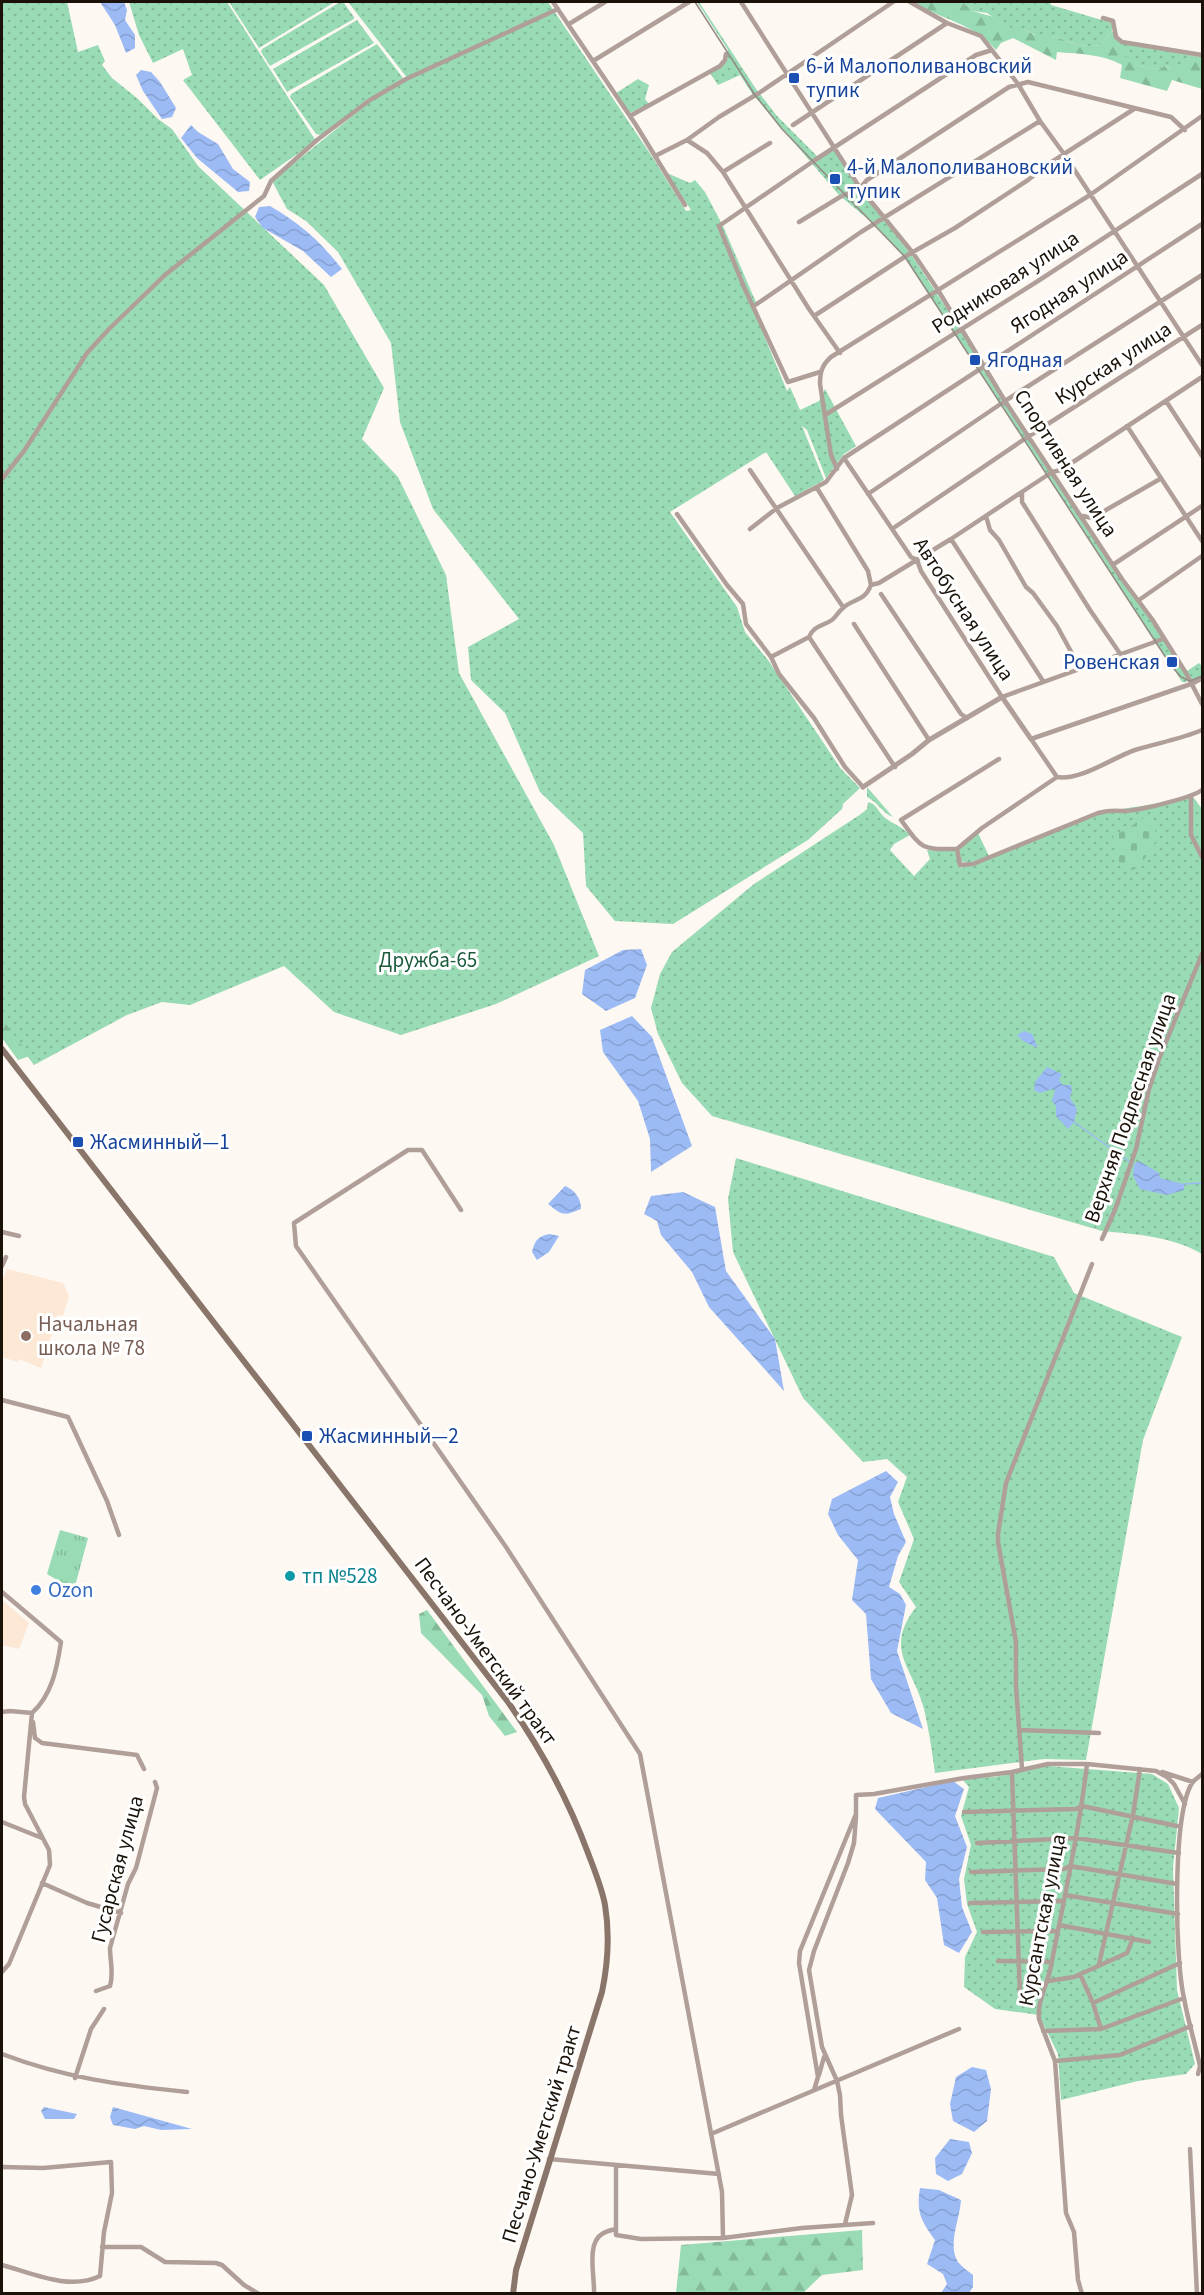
<svg xmlns="http://www.w3.org/2000/svg" width="1204" height="2295" font-family="'Source Sans 3',sans-serif">
<style>
.built{fill:#fce8d5}
.grass{fill:url(#grass-dots)}
.forest{fill:url(#forest-firs)}
.cemetery{fill:url(#cemetery-stones)}
.park{fill:url(#park-tufts)}
.water{fill:url(#water-waves)}
.lines{fill:none;stroke-linecap:round;stroke-linejoin:round}
.stream{stroke:#9cbbf5;stroke-width:1.5}
.minor{stroke:#af9f98;stroke-width:4.5}
.tertiary{stroke:#af9f98;stroke-width:5}
.secondary{stroke:#8a756a;stroke-width:6}
.tram{stroke:#938b84;stroke-width:1.5}
.transit-dot{fill:#1a4fb4;stroke:#fff;stroke-width:2}
.education-dot{fill:#8d6e63;stroke:#fff;stroke-width:2}
.culture-dot{fill:#0f9aa8;stroke:#fff;stroke-width:2}
.shop-dot{fill:#3f7fe0;stroke:#fff;stroke-width:2}
.labels{text-anchor:middle;dominant-baseline:central;stroke-width:6;stroke-linejoin:round;paint-order:stroke}
.transit-label{font-size:21px;fill:#164399;stroke:#fff;text-anchor:start}
.street-label{font-size:21px;fill:#1b1209;stroke:#fff}
.park-label{font-size:21px;fill:#195b3b;stroke:#fff}
.education-label{font-size:21px;fill:#785e54;stroke:#fff;text-anchor:start}
.culture-label{font-size:21px;fill:#0d838f;stroke:#fff;text-anchor:start}
.shop-label{font-size:21px;fill:#366cbe;stroke:#fff;text-anchor:start}
</style>
<defs>
<pattern id="grass-dots" width="8" height="8" patternUnits="userSpaceOnUse" patternTransform="scale(1.5)"><rect width="8" height="8" fill="#99dbb4"/><path d="M2 2h.1M6 6h.1" fill="none" stroke="#83bb99" stroke-width="1.8" stroke-linecap="round"/></pattern>
<pattern id="forest-firs" width="22" height="20" patternUnits="userSpaceOnUse" patternTransform="scale(1.5)"><rect width="22" height="20" fill="#99dbb4"/><path d="M5 1l3.5 6h-7zM16 11l3.5 6h-7z" fill="#83bb99"/></pattern>
<pattern id="cemetery-stones" width="16" height="16" patternUnits="userSpaceOnUse" patternTransform="scale(1.5)"><rect width="16" height="16" fill="#99dbb4"/><path d="M2 7V4a2 2 0 0 1 4 0v3zM10 15v-3a2 2 0 0 1 4 0v3z" fill="#83bb99"/></pattern>
<pattern id="park-tufts" width="24" height="20" patternUnits="userSpaceOnUse" patternTransform="scale(1.5)"><rect width="24" height="20" fill="#99dbb4"/><path d="M3 7l-1-3M5 7V3M7 7l1-3M15 17l-1-3M17 17v-4M19 17l1-3" fill="none" stroke="#83bb99"/></pattern>
<pattern id="water-waves" width="16" height="10" patternUnits="userSpaceOnUse" patternTransform="scale(1.5)"><rect width="16" height="10" fill="#9cbbf5"/><path d="M0 5q4-4 8 0t8 0" fill="none" stroke="#86a0d1"/></pattern>
</defs>
<rect width="100%" height="100%" fill="#fef8f3"/>
<!-- built -->
<path class="built" d="M7,1269l56,14 6,13 -6,20 -5,-1 -17,53 -22,-9 -1,3 -16,-5v-75z
M2,1600l27,23 -10,26 -17,-4z"/>
<!-- grass -->
<path class="grass" d="M2,2h65l11,50 20,-7 7,16 -3,4 10,13 26,21 20,20 14,10 26,37 126,119 60,103 -22,51 36,38 48,98 13,98 95,172 45,111 -103,48 -95,31 -67,-23 -50,-46 -94,39 -28,-3 -35,13 -93,50 -32,-43z
M129,2h98l89,139 -56,39 -77,-100 9,-5 -9,-26 -30,14 -14,-28z
M229,2h106l-76,46z
M340,2l4,1 10,14v2l-84,47 -9,-14 1,-3z
M348,2h200l105,156 33,53 5,-1 -24,-37 23,10 5,-3 10,12 18,34 32,74 2,3 -4,6 34,82 3,-4 10,23 19,-9 6,-12 31,57 -12,8 -18,24 -19,-48 -5,-4 22,54 -29,16 -29,-44 -96,60 67,95 8,25 23,28 73,109 19,19 -17,16 -1,5 -34,31 -135,84 -58,-3 -29,-35 -3,-53 -43,-41 -35,-79 -34,-33 -3,-33 51,-28 -86,-110 -33,-87 -9,-79 -53,-91 -32,-31 -19,-12 -15,-28 99,-80 37,-22z
M697,2h2l59,90 -5,3 -13,-20 -22,10 -8,-12 17,-12 1,-11z
M959,2h91l1,3 61,18v8l-11,14c-21,4 -31,-4 -49,-9l-7,4 -21,-11h-13l-24,-16 -15,-2 1,-3z
M357,20l17,23 -87,49 -14,-23z
M1120,42l70,13 -4,12 -14,2 -7,-3 -5,4 -26,-5 -14,-12z
M377,44l26,34 -82,57 -5,-1 -26,-37 1,-3z
M638,79l11,6 -4,14 4,5 -19,9 -14,-20z
M760,94l17,22 42,42 16,-9 26,43 50,62 275,420 2,5 -2,3h-4l-279,-427 -28,-30 -36,-30 -84,-98z
M1199,663l3,3v11l-10,3 -5,-9z
M867,787l26,30c-11,-4 -15,-15 -26,-20z
M1194,798l8,11v445c-28,-17 -67,-20 -100,-23l-390,-115 -30,-33 -24,-49 -7,-26 9,-34 12,-22 82,-68 107,-70 6,-5 1,-7c8,2 9,7 14,13 7,8 19,10 28,20l-16,9 -4,6 24,26 16,-17 -3,-9 28,1 6,17 141,-56z
M978,833l11,23 -20,7 -9,-2 -1,-13z
M736,1158l318,99 20,36 108,44 -39,103 -57,320 -42,-1 -109,14c-3,-21 -6,-43 -11,-64 -11,-42 -41,-59 -8,-102l-17,-25 15,-43 -16,-37 9,-25 -20,-18 -24,3 -60,-64 -70,-146 -5,-53z
M1048,1766l104,8 16,10 11,24 -6,60 4,122 18,74 -9,10 -48,7 -77,19 -3,-46 -19,-39 -44,-6 -31,-22 1,-30 12,-25 -10,-28 -3,-25 7,-34 -10,-29 8,-29 -8,-9 33,-1z"/>
<!-- forest -->
<path class="forest" d="M914,2h45l14,6 -1,3 26,7 12,8 1,3h13l11,6 3,-2 7,7 5,-7 2,3c18,5 28,13 49,9l11,-14 8,11 1,11 14,12 25,5 4,-4 8,3 3,-6 11,3 4,-11 12,2v32l-30,-9 -5,11 -47,-13 2,-13c-20,-11 -42,-11 -65,-13l-1,8 -43,-22 -12,5 -5,7c-22,-27 -55,-30 -82,-48z
M2,1019l28,37 -12,4 -16,-22z
M427,1610l90,122 -12,4 -16,-20 -7,-21 -61,-62 -2,-19z
M862,2230l1,40 -41,5 -19,18h-127l5,-48z"/>
<!-- cemetery -->
<path class="cemetery" d="M1149,815l9,23 -19,29 -11,5 -10,-10 -5,-25z"/>
<!-- park -->
<path class="park" d="M60,1530l28,8 -14,52 -27,-16z"/>
<!-- water -->
<path class="water" d="M100,2h24l3,8 -2,10 10,15v13l-9,5 -11,-28z
M141,70l10,2 9,10 16,26 -4,9 -10,2 -19,-28 -7,-16z
M191,125l7,7 20,12 15,25 17,13 -1,9 -11,1 -41,-34 -16,-20z
M270,206c32,19 49,34 72,63l-11,8 -28,-26 -40,-23 -8,-11 4,-10z
M641,949l6,16 -12,33 -29,13 -24,-17 3,-24 38,-20z
M632,1016l20,21 40,109 -41,26 -1,-33 -12,-38 -35,-49 -3,-22z
M1024,1031l8,3 6,14 -15,-7 -6,-6z
M1047,1067l15,7 -3,6 4,5h8l1,5 -2,8 7,11 -3,13 -6,7 -12,-13v-10l-4,-5 3,-11 -3,-1 -12,4 -6,-3 1,-8z
M1139,1161l20,12 1,5 24,6v6l-17,5 -27,-6 -7,-13 1,-12z
M565,1186c10,4 16,12 16,23 -17,7 -18,7 -33,-5z
M683,1192l32,15 11,64 49,68 9,52 -75,-84 -17,-35 -31,-37 -4,-14 -13,-7 7,-18z
M550,1234l9,2 -10,16 -12,8 -5,-8c3,-12 6,-16 18,-18z
M886,1471l12,11 -8,15 4,17 12,28 -8,14 -9,31 11,7 6,11 -9,46 26,78 -32,-16 -20,-34 -5,-65 -14,-14 6,-40 -20,-25 -10,-21 4,-15z
M953,1781l11,8 -9,27 12,31 -8,32 3,28 10,25 -13,21 -15,-8 -7,-47 -12,-18 1,-18 -51,-53 3,-11z
M972,2067l14,3 5,19 -4,32 -13,11 -21,-11 -3,-17 6,-27z
M44,2107l33,7 -3,5h-29l-4,-8z
M113,2107l79,22 -31,1 -17,-4 -9,3 -22,-4 -3,-8z
M950,2139l19,3 3,11 -10,21 -14,7 -12,-7 -1,-16z
M920,2188l19,2 22,10c-1,19 -14,45 -3,62 4,5 10,9 15,13v12l-4,6h-28l6,-9 -4,-10 -16,-10 8,-24c-14,-19 -19,-28 -15,-52z"/>
<g class="lines">
<!-- stream -->
<path class="stream" d="M1074,1122l56,40
M1184,1184l18,-1"/>
<!-- minor -->
<path class="minor" d="M553,2l83,123 49,80
M741,2l119,186 53,65 25,37 67,111 117,178 30,40 34,54 16,31
M910,2l37,21 34,13 37,48 22,37 24,33 138,211
M1103,18l10,3 3,16 6,5 80,13
M569,24l36,-22
M593,61l96,-59
M630,116l90,-50 5,-6 1,-6
M793,125l154,-102
M687,140l20,13 16,19 86,137 31,44
M655,156l32,-16 32,-23 40,-24 134,-91
M723,172l47,-29
M799,222l41,-25 20,-9 7,-8 142,-93 19,-5 143,35 14,13
M754,306l107,-74 179,-111
M814,316l92,-60 49,-28 73,-48 19,-15 87,-56
M820,372l-32,10 -44,-95 -25,-61 96,-66 161,-105 16,-5
M1166,401l36,55
M825,415l213,-134 164,-107
M1127,426l75,115
M844,458l67,99 6,3 4,11 81,126 161,-58
M837,469l-6,-14 -11,-71c0,-12 2,-19 11,-27l259,-162 112,-79
M750,470l93,137
M2,479l22,-28 63,-98 22,-24 56,-54 99,-79 7,-15 46,-41 53,-40 36,-21 152,-70
M817,488l51,83 3,14
M1022,493v9l68,108 31,45
M868,494l137,-93 197,-126
M677,514l50,71 16,19 3,20 25,33 8,17 35,44 31,49 18,20
M986,516l4,14 9,10 27,47 7,6 24,33 23,42
M1083,516l9,2 68,-39
M750,529l27,-21 49,-26 18,-24 358,-234
M892,529l134,-91 176,-113
M951,539l92,142
M1114,564l88,-58
M881,594l80,120 6,4
M1139,600l63,-44
M854,624l75,116
M809,637l86,130
M771,657l38,-20c4,-11 14,-11 23,-17 4,-3 6,-8 10,-11 10,-11 22,-6 29,-24l8,-2 72,-44 101,-67 9,-2 141,-93
M1031,739l26,38
M999,759l-98,61c22,30 19,29 56,29l25,-21 75,-51c23,4 55,-19 78,-27 23,-7 46,-11 67,-20
M1191,797v38l11,22
M957,849l3,16 13,-1 125,-51c8,-2 15,-3 23,-2 14,1 70,-13 81,-21
M461,1210l-39,-60h-14l-114,73 2,23 210,301 134,207 82,438 1,46 79,-10 71,-5
M2,1232l17,4
M1102,1239l13,-29 21,-61 13,-60 10,-30 43,-105
M2,1266l4,-9
M2,1400l66,17 39,84 12,34
M2,1592l59,50c-4,26 -9,53 -29,71l-8,84 1,7 24,46 1,15 -41,99 -7,8
M2,1712l8,-1 22,2
M33,1722l2,16 7,5 95,12 7,14
M1019,1730l80,3
M1022,1769l-6,-83v-44l-18,-100v-8l8,-51 86,-219
M1012,1772l8,224
M1162,1772l31,10
M964,1812l112,-3 6,-3 95,20
M2,1822l40,16
M977,1843l99,-5 103,15
M971,1872l93,-3 6,-3 107,18
M42,1883l45,20 34,10
M1065,1895l113,19
M970,1903l94,-2
M1059,1925l90,17
M983,1932l75,-1
M998,1961l54,1
M1099,1964l34,-149 7,-46
M1080,1974l13,29 8,26
M1048,1981l26,-4 53,-24 6,-15
M96,1991l14,-5c4,-13 0,-24 0,-38l18,-64 8,-16 21,-80 -2,-6
M1093,2003l87,-40
M1043,2031l58,-2 83,-31
M2,2054c63,24 118,31 185,38
M1055,2061l65,-6 71,-29
M1198,2074l2,-8c-5,-23 -12,-45 -16,-68 -9,-39 -12,-182 8,-215 3,-4 7,-6 10,-9
M819,2075l5,-18
M75,2078l16,-49 13,-20
M814,2090l4,-13 -19,-114 1,-12 56,-137v-19l18,-1 90,-16 48,-6 36,-8h39l69,7 11,6 7,7 11,20
M711,2134l248,-105
M1190,2149l7,145
M549,2159l170,15
M616,2165v70l25,4 82,-1
M2,2167l41,1 68,-6 1,31 -8,39 -4,44c-31,15 -68,-3 -98,-11
M845,2224l7,-29 -11,-80 -1,-20 -3,-14 -15,-34 -13,-77 5,-19 34,-88 6,-20 2,-27
M102,2247h39l24,15 51,1 6,2 22,20 15,9
M594,2294c1,-16 -8,-51 8,-60 4,-3 10,-4 14,-5
M1082,2294l-4,-14 -4,-48 -8,-19 -11,-152 -16,-42c-2,-18 9,-36 12,-53 13,-67 28,-134 36,-202"/>
<!-- tertiary -->
<path class="tertiary" d="M863,787l49,-33 17,-14 73,-43 29,42 160,-55 11,-6"/>
<!-- secondary -->
<path class="secondary" d="M2,1049l506,653c33,47 60,97 80,151 6,16 14,35 17,52 5,30 3,58 -3,87l-86,278 -3,24"/>
<!-- tram -->
<path class="tram" d="M695,2l60,93 27,34 123,128 265,407 11,13 9,4 12,-5"/>
</g>
<!-- markers -->
<g class="transit-dot">
<rect x="788" y="72" width="12" height="12" rx="3"/>
<rect x="829" y="173" width="12" height="12" rx="3"/>
<rect x="969" y="354" width="12" height="12" rx="3"/>
<rect x="1166" y="656" width="12" height="12" rx="3"/>
<rect x="72" y="1136" width="12" height="12" rx="3"/>
<rect x="301" y="1430" width="12" height="12" rx="3"/>
</g>
<circle class="education-dot" cx="26" cy="1336" r="6"/>
<circle class="culture-dot" cx="290" cy="1576" r="6"/>
<circle class="shop-dot" cx="36" cy="1590" r="6"/>
<g class="labels">
<!-- transit labels -->
<g class="transit-label">
<text x="806" y="66">6-й Малополивановский<tspan x="806" dy="24">тупик</tspan></text>
<text x="847" y="167">4-й Малополивановский<tspan x="847" dy="24">тупик</tspan></text>
<text x="987" y="360">Ягодная</text>
<text x="1160" y="662" text-anchor="end">Ровенская</text>
<text x="90" y="1142">Жасминный—1</text>
<text x="319" y="1436">Жасминный—2</text>
</g>
<!-- street labels -->
<g class="street-label">
<text transform="translate(1005 282) rotate(-33)">Родниковая улица</text>
<text transform="translate(1069 291) rotate(-33)">Ягодная улица</text>
<text transform="translate(1113 363) rotate(-33)">Курская улица</text>
<text transform="translate(1066 463) rotate(57)">Спортивная улица</text>
<text transform="translate(964 609) rotate(57)">Автобусная улица</text>
<text transform="translate(1130 1108) rotate(-71)">Верхняя Подлесная улица</text>
<text transform="translate(486 1651) rotate(54)">Песчано-Уметский тракт</text>
<text transform="translate(117 1869) rotate(-75)">Гусарская улица</text>
<text transform="translate(1042 1920) rotate(-79)">Курсантская улица</text>
<text transform="translate(541 2134) rotate(-73)">Песчано-Уметский тракт</text>
</g>
<!-- park labels -->
<g class="park-label">
<text x="428" y="960">Дружба-65</text>
</g>
<!-- education labels -->
<g class="education-label">
<text x="38" y="1324">Начальная<tspan x="38" dy="24">школа № 78</tspan></text>
</g>
<!-- culture labels -->
<g class="culture-label">
<text x="302" y="1576">тп №528</text>
</g>
<!-- shop labels -->
<g class="shop-label">
<text x="48" y="1590">Ozon</text>
</g>
</g>
<!-- border -->
<rect width="1204" height="2295" fill="none" stroke="#1b1209" stroke-width="6"/>
</svg>
